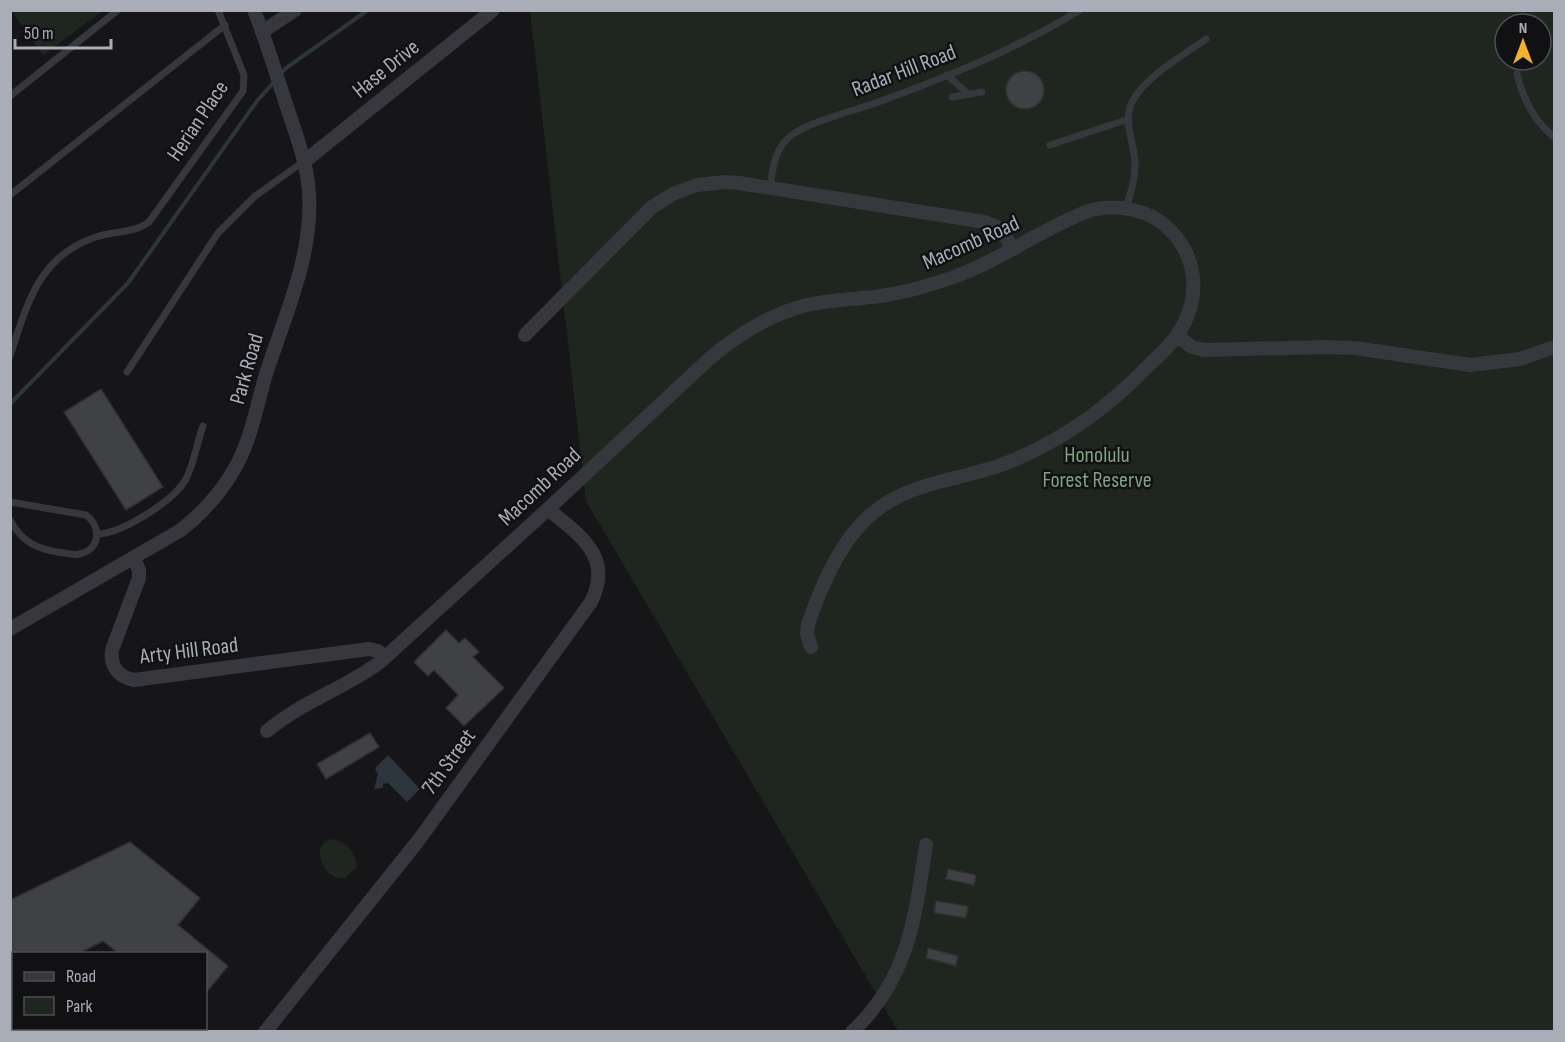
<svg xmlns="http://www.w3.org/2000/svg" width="1565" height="1042" font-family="'Sofia Sans Condensed',sans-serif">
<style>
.green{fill:#1e261f;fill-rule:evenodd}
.water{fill:#2c353c}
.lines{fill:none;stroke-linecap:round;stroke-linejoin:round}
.stream{stroke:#2c353c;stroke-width:4}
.building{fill:#404145;stroke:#303034;stroke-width:1.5}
.lane{stroke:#37383d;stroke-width:7}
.street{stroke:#37383d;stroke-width:14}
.labels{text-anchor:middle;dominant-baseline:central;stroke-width:5;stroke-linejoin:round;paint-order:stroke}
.street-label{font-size:22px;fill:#a8adb8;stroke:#111113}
.park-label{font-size:22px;fill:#7fa381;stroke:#111113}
</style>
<rect width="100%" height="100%" fill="#161618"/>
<!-- green -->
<path class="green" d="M11,10h92v1l-60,44z
M530,11h1024v1020h-656l-312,-530zM1505,24h36v36h-36z
M330,839c17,2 26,13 27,29l-13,10c-20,2 -35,-30 -14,-39z"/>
<!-- water -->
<path class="water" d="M388,755l32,34 -13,13 -19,-19 -5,1v4l-9,1 4,-15 -3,-6z"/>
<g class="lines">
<!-- stream -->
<path class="stream" d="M279,75l7,-7 82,-58
M10,404l118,-121 129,-182 18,-20"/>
</g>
<!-- building -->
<path class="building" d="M1006 90a19 19 0 1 1 38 0a19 19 0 1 1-38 0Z
M101,389l62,98 -37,23 -62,-98z
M446,630l13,13 6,-5 14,14 -6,5 31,31 -40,38 -18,-18 12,-13 -24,-25 -6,6 -14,-14z
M370,733l9,14 -53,32 -9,-15z
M130,842l70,56 -22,27 50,41 -22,27v-39h-87l-16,-13 -25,13h-68v-54z
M948,869l28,6 -2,10 -28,-6z
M936,901l32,5 -2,12 -32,-5z
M928,948l30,8 -2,10 -30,-8z"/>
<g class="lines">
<!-- lane -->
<path class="lane" d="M1517,74c6,25 17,47 37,63
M947,75l21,19
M10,96l108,-86
M952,97l30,-5
M1050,145l79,-26
M770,188c3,-20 4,-40 22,-53 18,-14 66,-25 89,-34 69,-25 137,-53 199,-91
M10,195l215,-170
M1126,208c4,-13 9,-27 9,-41 1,-19 -11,-42 -5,-60 9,-27 54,-52 76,-68
M10,356c17,-51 28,-100 86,-119 17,-6 39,-4 53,-15l94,-131 1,-16 -26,-65
M127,372l91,-139 36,-36 50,-36
M10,502l76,13c14,10 15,32 -3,38 -6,3 -12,1 -19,0 -25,-3 -42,-10 -54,-33
M97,534c24,0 77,-33 89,-55 8,-16 11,-36 17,-53"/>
<!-- street -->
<path class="street" d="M262,32l33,-22
M305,161l188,-151
M525,335l127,-128 21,-13 24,-9 28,-3 14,1 246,39 16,7 12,20
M1177,336l15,11 11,3 124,-3 28,1 115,17 50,-6 31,-11
M134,559l5,11v8l-27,72c-2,16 6,27 22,30l235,-31 9,2 7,6
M10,629l171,-99c20,-16 38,-35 51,-57 19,-31 24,-65 34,-99 19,-59 47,-118 43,-181 -2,-32 -14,-61 -24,-92 -10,-30 -19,-61 -31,-91
M267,731c34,-29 77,-42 113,-69l168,-153 161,-150c28,-24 58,-43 94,-53 20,-5 39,-6 59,-8 31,-2 60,-10 89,-20 49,-17 91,-50 140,-68 28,-6 59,-1 80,21 28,29 29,70 7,103 -8,12 -18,21 -28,30 -40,42 -87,76 -141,98 -42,17 -95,19 -131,47 -35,25 -56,75 -70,115l-1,10 4,13
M265,1032l153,-191 173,-239c23,-46 -12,-67 -43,-93
M852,1032c57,-53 63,-115 74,-187"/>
</g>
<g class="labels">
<!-- street labels -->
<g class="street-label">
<text transform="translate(386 69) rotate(-39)">Hase Drive</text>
<text transform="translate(904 71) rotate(-21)">Radar Hill Road</text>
<text transform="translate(198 121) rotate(-56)">Herian Place</text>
<text transform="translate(971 243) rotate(-24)">Macomb Road</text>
<text transform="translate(247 369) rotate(-74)">Park Road</text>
<text transform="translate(540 487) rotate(-43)">Macomb Road</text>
<text transform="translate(189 651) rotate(-7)">Arty Hill Road</text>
<text transform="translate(449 762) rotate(-54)">7th Street</text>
</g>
<!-- park labels -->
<g class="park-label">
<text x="1097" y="455">Honolulu<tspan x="1097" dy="25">Forest Reserve</tspan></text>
</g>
</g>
<!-- border -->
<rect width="1565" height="1042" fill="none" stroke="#a8adb8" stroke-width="24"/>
<!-- legend -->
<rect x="12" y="952" width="195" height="78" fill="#111113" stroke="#4d4f55" stroke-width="1.5"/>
<rect x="24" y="972" width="30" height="9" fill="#37383d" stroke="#4d4f55" stroke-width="1.5"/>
<text x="66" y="982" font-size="18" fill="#a8adb8">Road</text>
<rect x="24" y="997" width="30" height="18" fill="#1e261f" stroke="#4d4f55" stroke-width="1.5"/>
<text x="66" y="1012" font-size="18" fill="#a8adb8">Park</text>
<!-- north arrow -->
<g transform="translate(1523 42)"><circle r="28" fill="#111113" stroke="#4d4f55" stroke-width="1.5"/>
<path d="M0-4.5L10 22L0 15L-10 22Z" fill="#f2b134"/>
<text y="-9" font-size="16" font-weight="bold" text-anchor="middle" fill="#a8adb8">N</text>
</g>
<!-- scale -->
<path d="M15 39v9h96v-9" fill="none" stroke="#a8adb8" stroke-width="3"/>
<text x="24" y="39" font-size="18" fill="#a8adb8" stroke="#111113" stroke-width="4.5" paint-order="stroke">50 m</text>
</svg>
